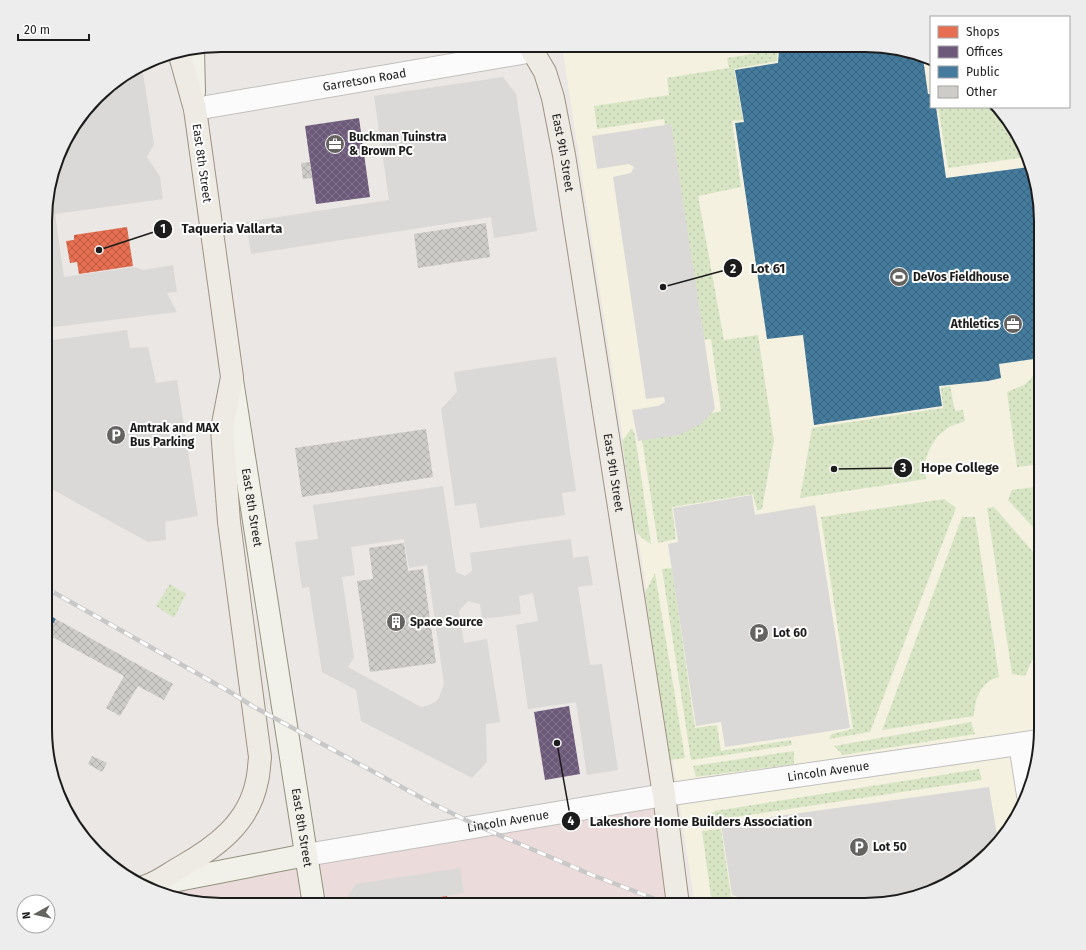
<svg xmlns="http://www.w3.org/2000/svg" width="1086" height="950" font-family="'Fira Sans',sans-serif">
<style>
.commercial{fill:#ebdcdb}
.education{fill:#f4f1e0}
.grass{fill:url(#grass-dots)}
.parking{fill:#dad9d8;fill-rule:evenodd}
.shops{fill:url(#shops-cross-hatch)}
.offices{fill:url(#offices-cross-hatch)}
.public{fill:url(#public-cross-hatch)}
.building{fill:url(#building-cross-hatch)}
.lines{fill:none;stroke-linecap:round;stroke-linejoin:round}
.minor-casing{stroke:#c1c0bf;stroke-width:24}
.tertiary-casing{stroke:#c1c0bf;stroke-width:24}
.secondary-casing{stroke:#91917e;stroke-width:24}
.primary-casing{stroke:#9e9384;stroke-width:24}
.minor{stroke:#fcfbfb;stroke-width:22}
.tertiary{stroke:#fcfbfb;stroke-width:22}
.secondary{stroke:#f2f1e9;stroke-width:22}
.primary{stroke:#eeeae4;stroke-width:22}
.rail-casing{stroke:#c9c8c8;stroke-width:4.5}
.rail{stroke:#fff;stroke-width:3;stroke-dasharray:9;stroke-linecap:butt}
.labels{text-anchor:middle;dominant-baseline:central;stroke-width:4;stroke-linejoin:round;paint-order:stroke}
.street-label{font-size:12px;fill:#1c1c1c;stroke:#fff}
.poi-label{font-size:12px;font-weight:bold;fill:#1c1c1c;stroke:#fff;text-anchor:start}
.rim{fill:none;stroke:#1c1c1c;stroke-width:2}
.leader{fill:none;stroke:#1c1c1c;stroke-width:1.5}
.callout-dot{fill:#1c1c1c;stroke:#fff;stroke-width:1.5}
.mark-label{font-size:12px;text-anchor:middle;font-weight:bold;fill:#fff}
.callout-label{font-size:13px;text-anchor:middle;font-weight:bold;fill:#1c1c1c;stroke:#fff;stroke-width:4;stroke-linejoin:round;paint-order:stroke}
</style>
<defs>
<pattern id="grass-dots" width="8" height="8" patternUnits="userSpaceOnUse"><rect width="8" height="8" fill="#d8e5c5"/><path d="M2 2h.1M6 6h.1" fill="none" stroke="#b9c4a9" stroke-width="1.8" stroke-linecap="round"/></pattern>
<pattern id="shops-cross-hatch" width="8" height="8" patternUnits="userSpaceOnUse"><rect width="8" height="8" fill="#e76f51"/><path d="M0 0l8 8M0 8l8-8" fill="none" stroke="#ba5a42"/></pattern>
<pattern id="offices-cross-hatch" width="8" height="8" patternUnits="userSpaceOnUse"><rect width="8" height="8" fill="#6d597a"/><path d="M0 0l8 8M0 8l8-8" fill="none" stroke="#80728a"/></pattern>
<pattern id="public-cross-hatch" width="8" height="8" patternUnits="userSpaceOnUse"><rect width="8" height="8" fill="#457b9d"/><path d="M0 0l8 8M0 8l8-8" fill="none" stroke="#39647f"/></pattern>
<pattern id="building-cross-hatch" width="8" height="8" patternUnits="userSpaceOnUse"><rect width="8" height="8" fill="#ceccc9"/><path d="M0 0l8 8M0 8l8-8" fill="none" stroke="#b0afac"/></pattern>
</defs>
<rect width="100%" height="100%" fill="#eae7e4"/>
<!-- commercial -->
<path class="commercial" d="M664,795l14,110h-457l-67,-14z"/>
<!-- education -->
<path class="education" d="M558,45h319l54,15v47h66l26,36 18,66v520l-14,67 -38,58 -46,33 -66,18h-182l-132,-852z"/>
<!-- grass -->
<path class="grass" d="M777,50v11l-43,8 9,51 -11,1 9,66 -43,9 26,144 34,-5 16,106 -12,68 -5,1 -4,-16 -81,13 4,32 -18,4 -18,-116 81,-16 -10,-72 -15,2 -32,-222 -67,10 -3,-23 75,-11 -2,-17 62,-10 -2,-10z
M938,107h59l26,36 4,14 -79,11z
M1041,373v91l-24,3 -10,-75 17,-7 9,-9z
M950,386l5,25 8,-1 2,11 -16,6 -11,9 -8,12 -6,16 2,15 -126,19 12,-70 131,-20 -2,-20z
M632,428l3,7 16,109 -9,-6 -7,-8 -13,-89z
M1041,486v50l-33,-36 4,-10z
M944,499l12,9 -86,224 -41,7 3,-5 21,-5 -32,-212z
M994,507l47,54v80l-16,35 -13,-2 -25,-166z
M962,517h13l24,160c-4,1 -9,3 -12,6 -9,7 -13,22 -13,33l-92,14z
M672,568l23,160 22,-3 4,26 70,-11 1,5 -101,15 -29,-191z
M655,573l30,185 -15,2 -25,-167z
M170,584l16,10 -12,24 -18,-12z
M971,722l4,12 -132,21 -9,-9z
M794,751v13l-98,13 -3,-11z
M979,769l3,11 -280,42 13,-11z
M721,829l10,67 24,9 -43,-1 -10,-73z"/>
<!-- parking -->
<path class="parking" d="M142,67l12,77 -7,13 13,20 3,22 -108,15 9,63 70,-10 9,3 30,-5 4,27 -10,1 10,19 -131,16 1,-130 21,-65 37,-44z
M503,77l13,17 21,137 -43,7 -3,-21 -240,37 -5,-32 143,-22 -15,-104z
M671,124l44,285 -14,15 -22,11 -41,6 -6,-31 26,-4 7,-4 -1,-5 -18,2 -33,-222 18,-4 3,-6 -5,-3 -32,5 -5,-33z
M127,330l3,18 18,-1 8,36 21,-3 21,136 -33,6 1,18 -18,2 -102,-56v-145z
M556,357l20,134 -14,2 3,22 -85,13 -4,-25 -21,3 -14,-97 16,-17 -3,-20z
M443,486l13,86 9,4 7,-5 -2,-18 101,-14 2,19 15,-2 5,29 -15,2 12,78 12,-1 16,106 -31,5 -11,-73 -48,7 -12,-84 22,-4 -5,-28 -14,3 2,18 -39,5 -2,-15 -12,-3 -9,10 5,32 23,-4 13,83 -14,2 1,38 -15,16 -111,-57 -5,-31 -34,-18 -13,-85 -7,1 -7,-46 23,-3 -5,-34zM404,539l5,29 18,-3 17,119 -5,14 -4,4 -6,3 -8,2 -73,-40 6,-10 -12,-80 13,-2 -4,-28z
M752,495l3,20 60,-10 35,223 -125,19 -4,-25 -25,4 -28,-182 10,-2 -5,-34z
M989,787l9,54 -9,13 -46,33 -66,18h-115l-30,-10 -11,-71z
M460,868l4,25 -65,10v2h-50l-1,-9 8,-12z"/>
<!-- shops -->
<path class="shops" d="M127,227l6,39 -54,8 -2,-12 -7,1 -4,-22 8,-1v-5z
M447,896l1,9h-49v-2z"/>
<!-- offices -->
<path class="offices" d="M359,118l11,79 -54,7 -11,-78z
M569,706l11,68 -35,6 -11,-68z"/>
<!-- public -->
<path class="public" d="M804,45h70v3l7,-1 42,11 5,36h3v13h5l10,71 83,-11 9,34 3,17v140l-42,6 2,14 -13,3 -49,5 3,20 -128,19 -11,-90 -36,4 -32,-216 9,-1 -9,-52 43,-7 1,-13z
M46,613l10,6 -10,18z"/>
<!-- building -->
<path class="building" d="M310,162l2,16 -9,1 -2,-16z
M486,223l4,34 -72,11 -4,-34z
M426,429l7,48 -131,20 -7,-49z
M404,543l4,28 15,-2 13,94 -66,9 -13,-91 16,-2 -4,-31z
M56,619l117,65 -9,16 -26,-14 -18,30 -14,-8 18,-32 -77,-42z
M92,756l15,7 -5,9 -14,-8z"/>
<g class="lines">
<defs>
<g id="minor">
<path id="s1" d="M195,109l338,-58"/>
</g>
<g id="tertiary">
<path d="M1020,744l8,51"/>
<path id="s2" d="M306,855l358,-60 375,-54"/>
</g>
<g id="secondary">
<path d="M193,50l1,42"/>
<path id="s3" d="M232,380l82,525"/>
<path d="M152,885l154,-30"/>
</g>
<g id="primary">
<path id="s4" d="M529,45l16,27 8,26 11,57 100,640 14,110"/>
<path d="M146,886c11,-3 24,-13 35,-19 35,-20 68,-44 76,-86 2,-8 2,-16 3,-24l-31,-235 -7,-93 10,-52 -37,-268 -16,-57"/>
</g>
</defs>
<!-- minor casing -->
<use href="#minor" class="minor-casing"/>
<!-- tertiary casing -->
<use href="#tertiary" class="tertiary-casing"/>
<!-- secondary casing -->
<use href="#secondary" class="secondary-casing"/>
<!-- primary casing -->
<use href="#primary" class="primary-casing"/>
<!-- minor -->
<use href="#minor" class="minor"/>
<!-- tertiary -->
<use href="#tertiary" class="tertiary"/>
<!-- secondary -->
<use href="#secondary" class="secondary"/>
<!-- primary -->
<use href="#primary" class="primary"/>
<defs>
<path id="rail" d="M46,588l184,104 24,15 179,97 45,22 114,49 79,30"/>
</defs>
<!-- rail casing -->
<use href="#rail" class="rail-casing"/>
<!-- rail -->
<use href="#rail" class="rail"/>
</g>
<!-- icons -->
<defs>
<symbol id="office-disc" viewBox="-11 -11 22 22"><circle r="9.5" fill="#646362" stroke="#fff"/><path d="M-6-3h4V-5.5h4V-3h4V5H-6ZM-1-4.5V-3h2v-1.5ZM-6 0V1H6V0Z" fill="#fff"/></symbol>
<symbol id="stadium-disc" viewBox="-11 -11 22 22"><circle r="9.5" fill="#646362" stroke="#fff"/><path d="M0-5a6.5 5 0 1 0 0 10a6.5 5 0 1 0 0-10ZM-3.5-1.8h7v3.6h-7Z" fill="#fff"/></symbol>
<symbol id="parking-disc" viewBox="-11 -11 22 22"><circle r="9.5" fill="#646362" stroke="#fff"/><path d="M-3.5-5.5H1a3.5 3.5 0 0 1 0 7H-1V5.5H-3.5ZM-1-3.4V-.6H.8a1.4 1.4 0 0 0 0-2.8Z" fill="#fff"/></symbol>
<symbol id="building-disc" viewBox="-11 -11 22 22"><circle r="9.5" fill="#646362" stroke="#fff"/><path d="M-4-6H4V6H1V3H-1V6H-4ZM-2.5-4.3h1.7v1.8h-1.7ZM.8-4.3h1.7v1.8H.8ZM-2.5-1h1.7V.8h-1.7ZM.8-1h1.7V.8H.8Z" fill="#fff"/></symbol>
</defs>
<g fill-rule="evenodd">
<use href="#office-disc" x="324" y="133" width="22" height="22"/>
<use href="#stadium-disc" x="888" y="266" width="22" height="22"/>
<use href="#office-disc" x="1002" y="313" width="22" height="22"/>
<use href="#parking-disc" x="105" y="424" width="22" height="22"/>
<use href="#building-disc" x="385" y="611" width="22" height="22"/>
<use href="#parking-disc" x="748" y="622" width="22" height="22"/>
<use href="#parking-disc" x="848" y="836" width="22" height="22"/>
</g>
<g class="labels">
<!-- street labels -->
<g class="street-label">
<text stroke="none"><textPath href="#s1" startOffset="172">Garretson Road</textPath></text>
<text stroke="none"><textPath href="#s4" startOffset="114">East 9th Street</textPath></text>
<text transform="translate(202 163) rotate(82)">East 8th Street</text>
<text stroke="none"><textPath href="#s4" startOffset="438">East 9th Street</textPath></text>
<text stroke="none"><textPath href="#s3" startOffset="129">East 8th Street</textPath></text>
<text stroke="none"><textPath href="#s2" startOffset="529">Lincoln Avenue</textPath></text>
<text stroke="none"><textPath href="#s2" startOffset="205">Lincoln Avenue</textPath></text>
<text stroke="none"><textPath href="#s3" startOffset="453">East 8th Street</textPath></text>
</g>
<!-- poi labels -->
<g class="poi-label">
<text x="349" y="137">Buckman Tuinstra<tspan x="349" dy="14">&amp; Brown PC</tspan></text>
<text x="913" y="277">DeVos Fieldhouse</text>
<text x="999" y="324" text-anchor="end">Athletics</text>
<text x="130" y="428">Amtrak and MAX<tspan x="130" dy="14">Bus Parking</tspan></text>
<text x="410" y="622">Space Source</text>
<text x="773" y="633">Lot 60</text>
<text x="873" y="847">Lot 50</text>
</g>
</g>
<!-- crop -->
<path d="M0 0H1086V950H0ZM221 52H865A169 169 0 0 1 1034 221V729A169 169 0 0 1 865 898H221A169 169 0 0 1 52 729V221A169 169 0 0 1 221 52Z" fill="#ededed" fill-rule="evenodd"/>
<path class="rim" d="M221 52H865A169 169 0 0 1 1034 221V729A169 169 0 0 1 865 898H221A169 169 0 0 1 52 729V221A169 169 0 0 1 221 52Z"/>
<!-- callouts -->
<path class="leader" d="M99 250L163 229M663 287L733 268M834 469L903 468M557 743L571 821"/>
<g class="callout-dot">
<circle cx="99" cy="250" r="4"/>
<circle cx="663" cy="287" r="4"/>
<circle cx="834" cy="469" r="4"/>
<circle cx="557" cy="743" r="4"/>
<circle cx="163" cy="229" r="10"/>
<circle cx="733" cy="268" r="10"/>
<circle cx="903" cy="468" r="10"/>
<circle cx="571" cy="821" r="10"/>
</g>
<g class="mark-label">
<text x="163" y="233">1</text>
<text x="733" y="273">2</text>
<text x="903" y="472">3</text>
<text x="571" y="825">4</text>
</g>
<g class="callout-label">
<text x="232" y="233">Taqueria Vallarta</text>
<text x="768" y="273">Lot 61</text>
<text x="960" y="472">Hope College</text>
<text x="701" y="826">Lakeshore Home Builders Association</text>
</g>
<!-- legend -->
<rect x="930" y="16" width="140" height="92" fill="#ffffff" stroke="#a4a4a4"/>
<rect x="938" y="26" width="20" height="12" fill="#e76f51" stroke="#a4a4a4"/>
<text x="966" y="36" font-size="12" fill="#1c1c1c">Shops</text>
<rect x="938" y="46" width="20" height="12" fill="#6d597a" stroke="#a4a4a4"/>
<text x="966" y="56" font-size="12" fill="#1c1c1c">Offices</text>
<rect x="938" y="66" width="20" height="12" fill="#457b9d" stroke="#a4a4a4"/>
<text x="966" y="76" font-size="12" fill="#1c1c1c">Public</text>
<rect x="938" y="86" width="20" height="12" fill="#ceccc9" stroke="#a4a4a4"/>
<text x="966" y="96" font-size="12" fill="#1c1c1c">Other</text>
<!-- north arrow -->
<g transform="translate(36 914) rotate(262)"><circle r="19" fill="#ffffff" stroke="#a4a4a4"/>
<path d="M0-3L7 15L0 10L-7 15Z" fill="#646362"/>
<text y="-6" font-size="11" font-weight="bold" text-anchor="middle" fill="#1c1c1c">N</text>
</g>
<!-- scale -->
<path d="M18 34v6h71v-6" fill="none" stroke="#1c1c1c" stroke-width="2"/>
<text x="24" y="34" font-size="12" fill="#1c1c1c" stroke="#ffffff" stroke-width="3" paint-order="stroke">20 m</text>
</svg>
